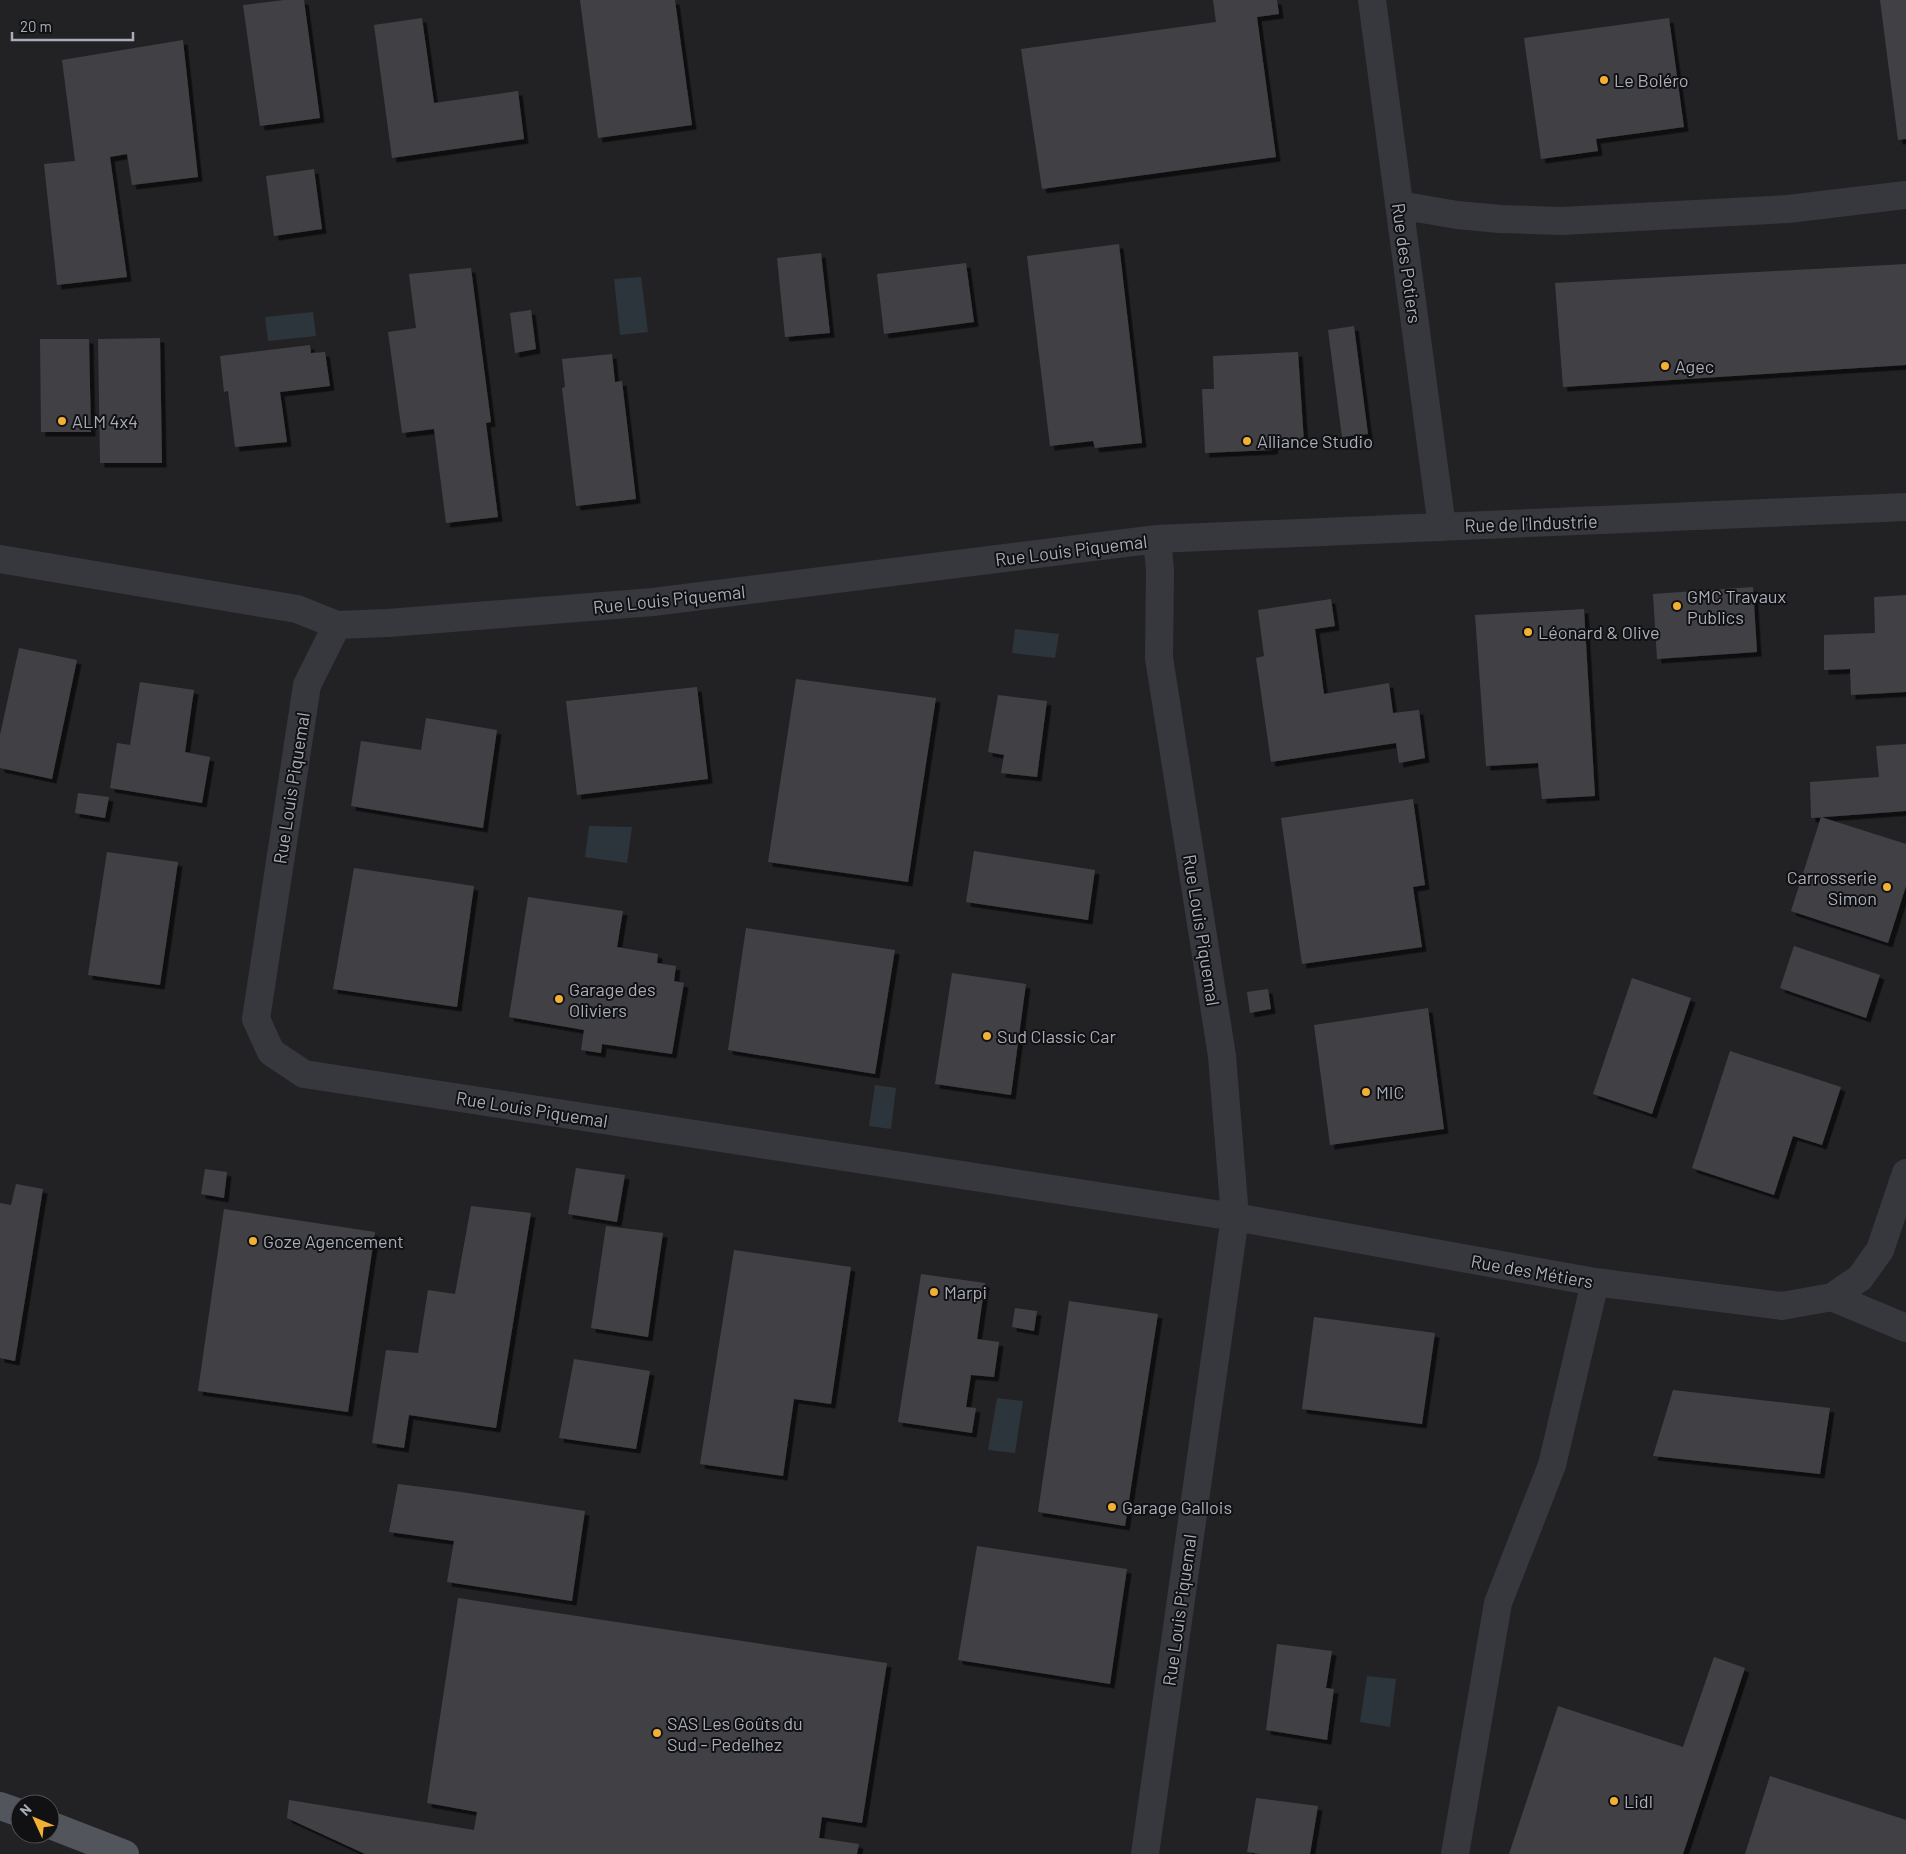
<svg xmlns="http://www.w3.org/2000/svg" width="1906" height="1854" font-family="Barlow,sans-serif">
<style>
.built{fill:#222225;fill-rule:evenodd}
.water{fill:#2c353c}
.building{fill:#404145;filter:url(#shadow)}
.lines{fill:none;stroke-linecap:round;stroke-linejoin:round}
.minor{stroke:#37383d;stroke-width:28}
.major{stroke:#53555c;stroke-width:28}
.poi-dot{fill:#f2b134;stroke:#111113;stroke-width:2}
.labels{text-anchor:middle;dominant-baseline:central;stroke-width:4;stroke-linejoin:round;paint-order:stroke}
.poi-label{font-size:18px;fill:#a8adb8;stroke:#111113;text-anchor:start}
.street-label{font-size:18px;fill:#a8adb8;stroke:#111113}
</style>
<defs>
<filter id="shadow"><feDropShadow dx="4.5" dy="4.5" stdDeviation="0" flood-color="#0009"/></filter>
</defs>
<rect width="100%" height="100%" fill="#161618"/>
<!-- built -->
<path class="built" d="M0,0h1906v1854h-1906zM20,1804h30v30h-30z"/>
<!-- water -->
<path class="water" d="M641,277l7,55 -28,3 -6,-56z
M313,312l3,24 -48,5 -3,-24z
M1015,629l44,5 -4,24 -43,-5z
M589,826l43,1 -5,36 -42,-6z
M875,1085l21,3 -5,41 -22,-3z
M997,1398l26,3 -8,52 -27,-3z
M1367,1676l29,3 -6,48 -30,-5z"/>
<!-- building -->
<path class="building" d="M284,0h20l16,118 -60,8 -17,-121z
M580,0h95l17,125 -94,13z
M1213,0h64l2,14 -22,3 19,140 -234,32 -21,-140 195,-27z
M1880,0h26v139l-8,1z
M422,18l12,85 84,-12 6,48 -132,19 -18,-133z
M1669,18l15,109 -88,12 2,12 -57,8 -17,-121z
M183,40l15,137 -66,8 -5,-31 -17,3 17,120 -70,8 -13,-121 31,-3 -13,-101z
M314,169l8,60 -48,7 -8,-60z
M1119,244l23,199 -47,5 -2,-7 -43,5 -23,-190z
M821,253l9,80 -45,4 -8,-79z
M966,263l8,59 -90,12 -7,-60z
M1906,264v101l-343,22 -8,-104z
M471,268l20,154 -5,1 12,94 -52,6 -12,-94 -32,4 -14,-101 28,-4 -7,-54z
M531,310l5,39 -21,4 -5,-40z
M1354,326l14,108 -26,3 -14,-107z
M160,338l2,125h-62l-2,-124z
M40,339h49l2,93h-50z
M310,345l1,8 14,-1 5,34 -50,6 7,50 -52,5 -7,-56 -4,1 -4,-36z
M1298,352l6,90 -30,2 -1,6 -68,3 -3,-64h12l-1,-33z
M612,354l3,28 7,-1 14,118 -60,7 -14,-118 3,-1 -3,-28z
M1753,587l4,65 -100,7 -4,-65z
M1906,595v97l-55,3 -1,-26 -26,1v-35l51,-2 -1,-36z
M1331,599l4,27 -20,3 9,65 65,-11 4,30 26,-3 6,48 -26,5 -3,-20 -125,19 -15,-104 8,-2 -6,-46z
M1584,609l11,187 -53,3 -4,-36 -52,3 -11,-151z
M19,648l58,12 -25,119 -52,-11v-33z
M796,679l140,19 -28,184 -140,-20z
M140,682l54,8 -9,62 25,5 -8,46 -92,-15 7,-45 13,2z
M697,687l11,92 -131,16 -11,-94z
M998,695l49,6 -10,76 -36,-4 3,-18 -16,-3z
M426,718l71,12 -14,98 -132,-22 10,-65 60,9z
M1906,744v67l-95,7 -1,-36 69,-5 -3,-31z
M78,793l31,4 -4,21 -30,-5z
M1413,799l12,86 -12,2 9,60 -120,17 -21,-146z
M1821,817l85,27v42l-18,57 -97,-32z
M974,851l121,19 -7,50 -122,-18z
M107,852l71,10 -18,123 -72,-10z
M354,868l120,18 -17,121 -124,-18z
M528,897l95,14 -6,36 41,7 -1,9 19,3 -2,15 10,2 -12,71 -70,-10 -1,9 -20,-3 3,-20 -75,-13z
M746,928l149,22 -20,124 -147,-24z
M1794,946l86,29 -14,43 -86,-30z
M952,973l74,11 -15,111 -76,-11z
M1632,978l59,20 -39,116 -59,-20z
M1268,989l3,20 -21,4 -3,-21z
M1428,1008l16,121 -114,16 -16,-120z
M1730,1051l111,36 -19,58 -29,-9 -19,59 -82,-27z
M576,1168l49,7 -8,47 -49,-8z
M205,1169l22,3 -3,26 -23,-4z
M16,1184l27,5 -28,172 -15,-3v-155l11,2z
M471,1206l60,7 -35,215 -87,-13 -5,33 -32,-5 14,-93 32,3 10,-63 27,4z
M224,1209l151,23 -27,180 -150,-21z
M606,1226l57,7 -15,104 -57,-9z
M734,1250l117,17 -20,137 -37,-5 -11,77 -83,-12z
M921,1274l64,9 -8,56 22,3 -5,35 -23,-2 -5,32 10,1 -4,25 -74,-11z
M1069,1301l89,13 -33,212 -87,-14z
M1015,1308l22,3 -3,20 -22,-4z
M1314,1317l121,16 -13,91 -120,-15z
M574,1359l76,12 -14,78 -77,-11z
M1673,1390l157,18 -10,66 -167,-18z
M398,1484l63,8 124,19 -13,90 -125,-19 7,-41 -65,-9z
M977,1546l150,23 -17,115 -152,-24z
M458,1598l429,65 -25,160 -40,-6 -3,21 40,6 -2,10h-492l-78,-36 2,-18 185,30 3,-18 -50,-9z
M1277,1644l55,7 -6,37 8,1 -7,51 -61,-10z
M1714,1657l31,11 -62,186h-174l49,-148 125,41z
M1770,1776l136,44v34h-161z
M1256,1798l62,8 -8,48h-50l-13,-2z"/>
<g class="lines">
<!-- minor -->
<path class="minor" d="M1372,0l70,527
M1399,205l58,10 43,4 62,2 226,-12 118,-14
M1157,539l749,-32
M0,559l297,50 40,16 51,-2 265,-21 504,-63 3,31 -1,88 63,398 13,161 -90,637
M337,625l-30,60 -51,334 15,33 33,22 931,143 360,65 187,24 50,-9 28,-19 20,-28 26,-77
M1832,1297l74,31
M1455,1854l43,-251 54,-138 43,-183"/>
<!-- major -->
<path class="major" d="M0,1806l20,7
M50,1825l75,29"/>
</g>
<!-- markers -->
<g class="poi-dot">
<circle cx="1604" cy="80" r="5"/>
<circle cx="1665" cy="366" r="5"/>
<circle cx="62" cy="421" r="5"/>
<circle cx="1247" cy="441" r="5"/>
<circle cx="1677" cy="606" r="5"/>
<circle cx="1528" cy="632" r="5"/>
<circle cx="1887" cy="887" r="5"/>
<circle cx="559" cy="999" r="5"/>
<circle cx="987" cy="1036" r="5"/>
<circle cx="1366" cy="1092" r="5"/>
<circle cx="253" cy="1241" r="5"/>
<circle cx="934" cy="1292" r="5"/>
<circle cx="1112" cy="1507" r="5"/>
<circle cx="657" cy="1733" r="5"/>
<circle cx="1614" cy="1801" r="5"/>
</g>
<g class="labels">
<!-- poi labels -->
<g class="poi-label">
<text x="1614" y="80">Le Boléro</text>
<text x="1675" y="366">Agec</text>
<text x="72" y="421">ALM 4x4</text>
<text x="1257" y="441">Alliance Studio</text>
<text x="1687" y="596">GMC Travaux<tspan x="1687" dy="21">Publics</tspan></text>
<text x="1538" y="632">Léonard &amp; Olive</text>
<text x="1877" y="877" text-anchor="end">Carrosserie<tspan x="1877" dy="21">Simon</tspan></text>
<text x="569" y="989">Garage des<tspan x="569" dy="21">Oliviers</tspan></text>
<text x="997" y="1036">Sud Classic Car</text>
<text x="1376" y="1092">MIC</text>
<text x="263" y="1241">Goze Agencement</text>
<text x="944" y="1292">Marpi</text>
<text x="1122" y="1507">Garage Gallois</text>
<text x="667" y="1723">SAS Les Goûts du<tspan x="667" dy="21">Sud - Pedelhez</tspan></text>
<text x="1624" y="1801">Lidl</text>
</g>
<!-- street labels -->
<g class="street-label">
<text transform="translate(1407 263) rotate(82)">Rue des Potiers</text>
<text transform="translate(1531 523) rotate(-2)">Rue de l'Industrie</text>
<text transform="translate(1071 550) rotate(-7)">Rue Louis Piquemal</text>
<text transform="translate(669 599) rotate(-6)">Rue Louis Piquemal</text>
<text transform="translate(291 788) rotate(-81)">Rue Louis Piquemal</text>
<text transform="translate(1202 930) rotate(81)">Rue Louis Piquemal</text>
<text transform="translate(532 1109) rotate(9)">Rue Louis Piquemal</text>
<text transform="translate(1532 1271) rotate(10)">Rue des Métiers</text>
<text transform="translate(1179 1610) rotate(-82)">Rue Louis Piquemal</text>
</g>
</g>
<!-- north arrow -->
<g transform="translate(35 1819) rotate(314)"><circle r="24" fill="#111113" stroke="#4d4f55"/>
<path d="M0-4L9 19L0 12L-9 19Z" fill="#f2b134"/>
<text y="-8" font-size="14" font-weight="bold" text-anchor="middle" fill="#a8adb8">N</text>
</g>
<!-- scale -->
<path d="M12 32v8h121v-8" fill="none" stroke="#a8adb8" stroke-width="2.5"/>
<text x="20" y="32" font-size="15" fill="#a8adb8" stroke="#111113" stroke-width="4" paint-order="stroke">20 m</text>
</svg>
